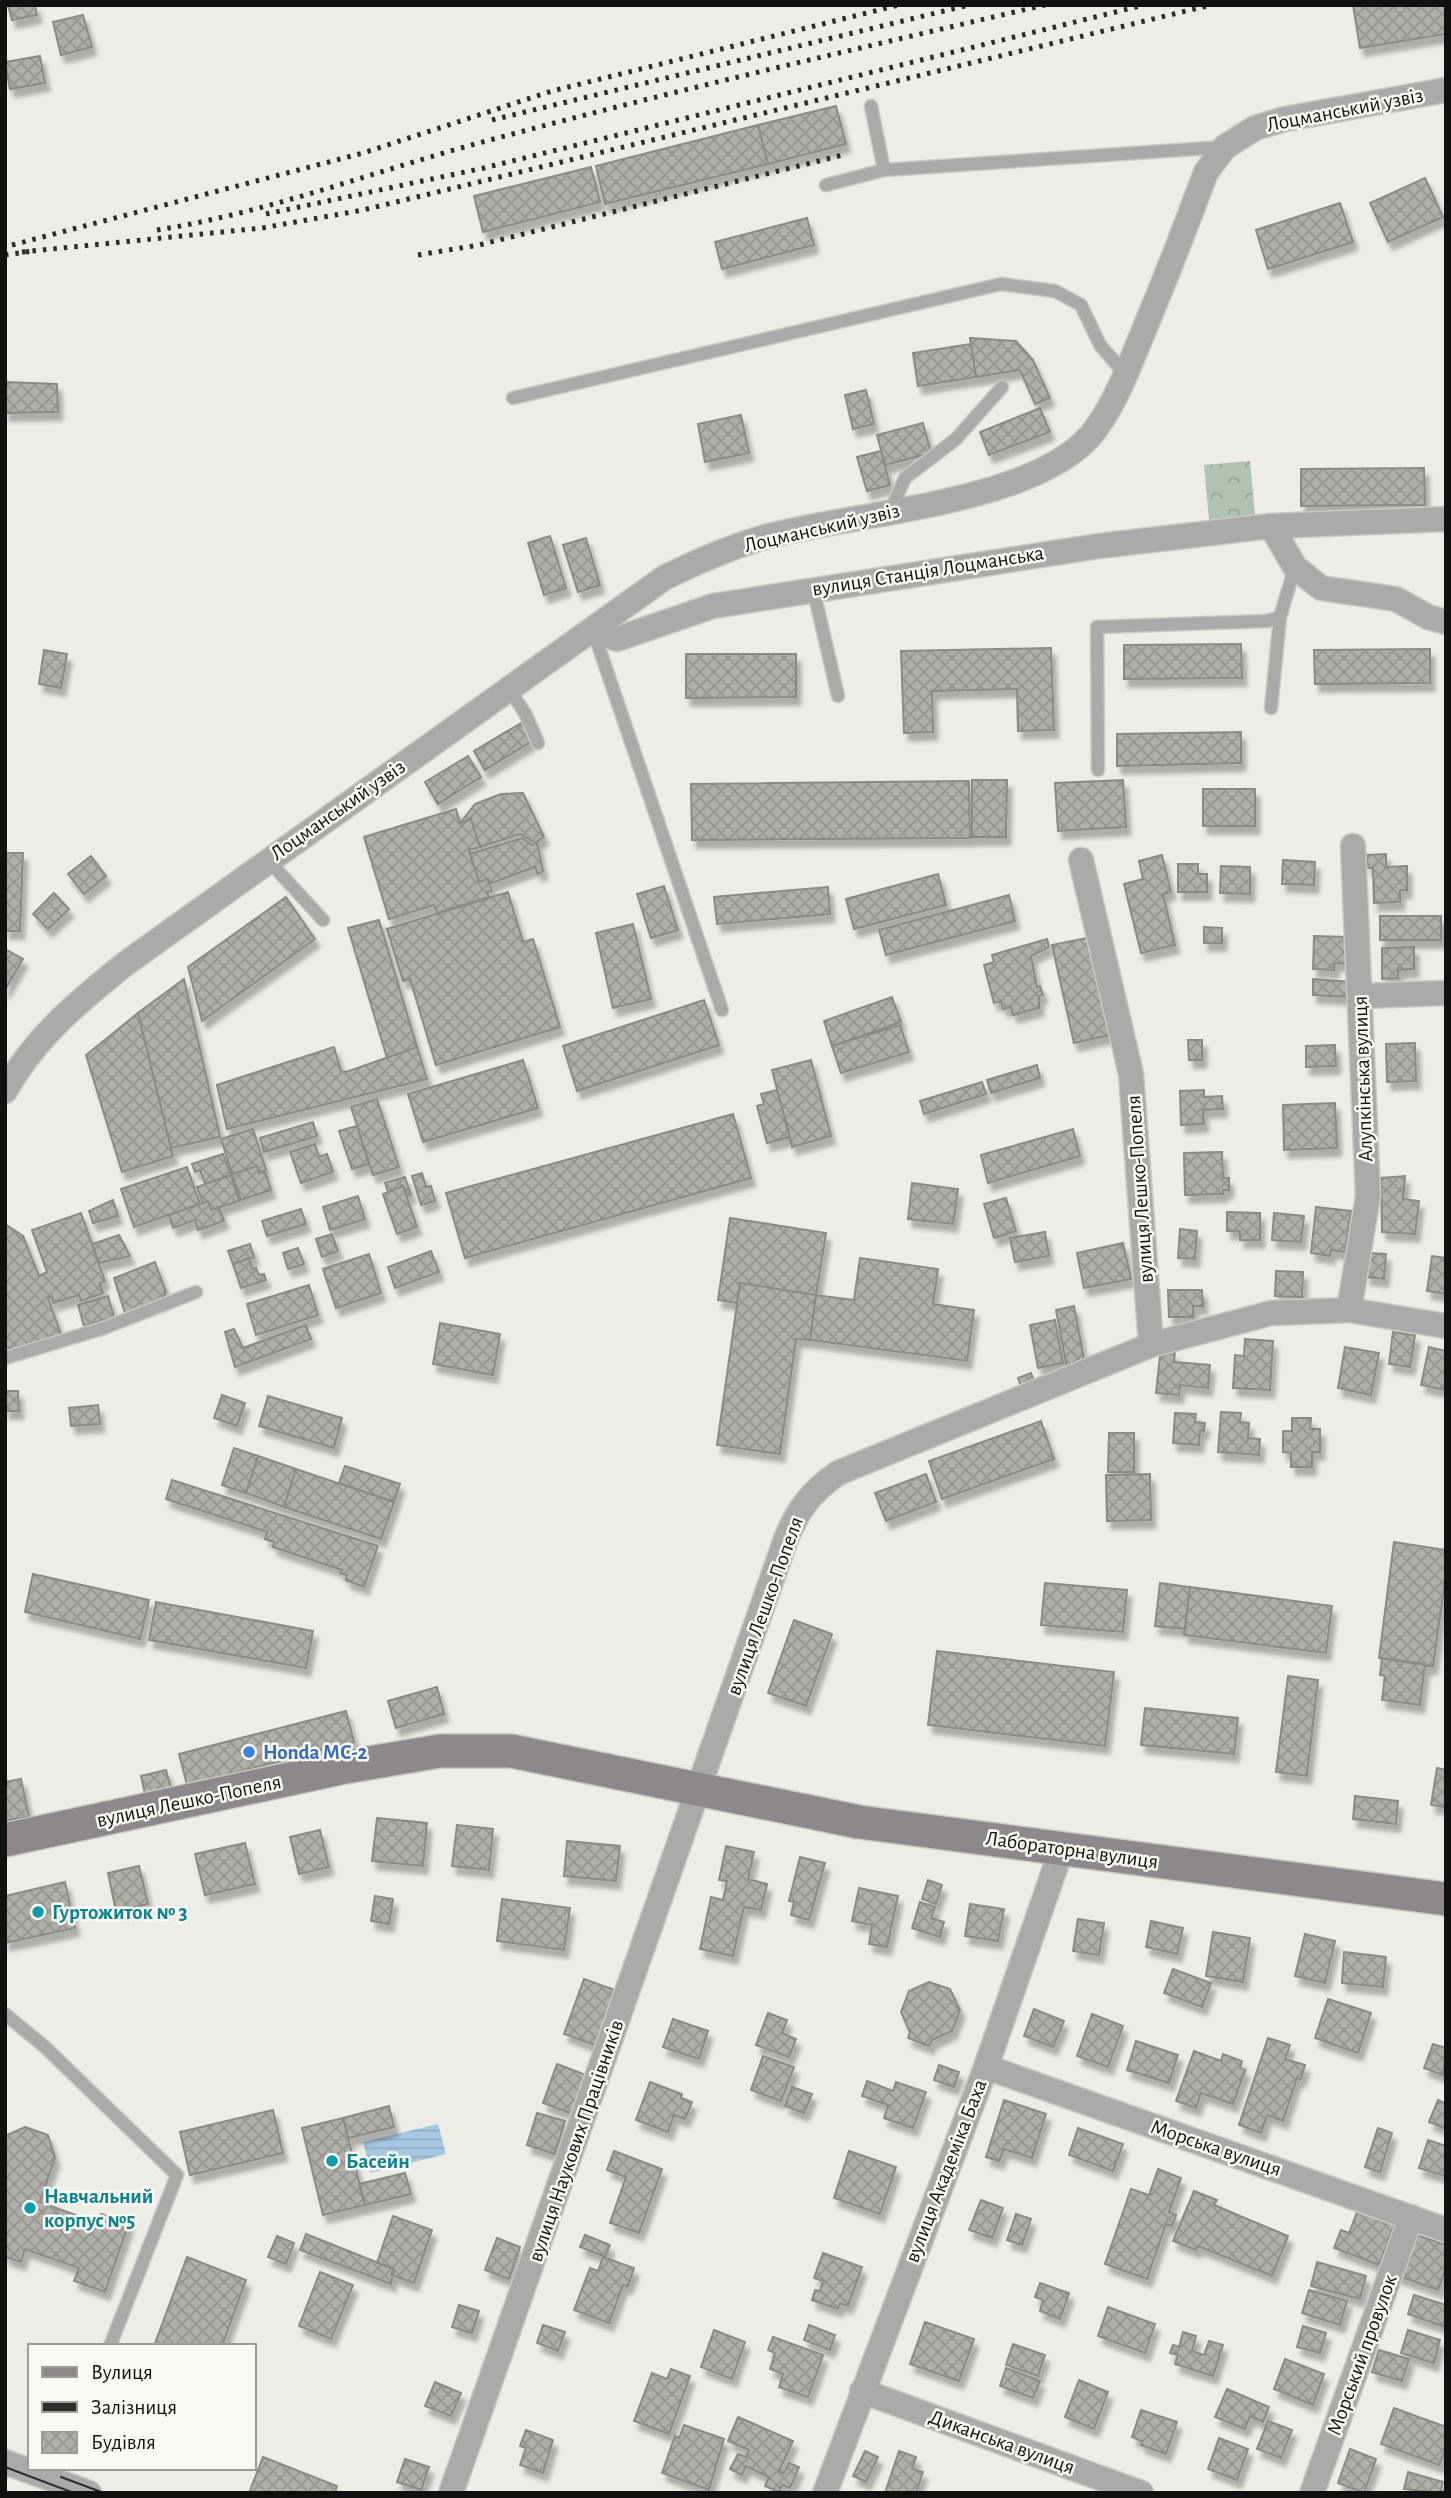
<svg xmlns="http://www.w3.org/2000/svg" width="1451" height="2498" font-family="'Alegreya Sans',sans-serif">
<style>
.park{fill:url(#park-crowns)}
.water{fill:url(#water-rules)}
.building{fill:url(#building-cross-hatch);stroke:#8c8a86;stroke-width:2;filter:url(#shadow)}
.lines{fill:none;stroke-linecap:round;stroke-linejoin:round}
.service-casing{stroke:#cbc9c4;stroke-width:15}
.minor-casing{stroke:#cbc9c4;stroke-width:27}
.secondary-casing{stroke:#cbc9c4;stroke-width:36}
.service{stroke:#aca9a9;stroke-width:12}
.minor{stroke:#aca9a9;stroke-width:24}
.secondary{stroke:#8d8889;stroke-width:33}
.tram{stroke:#2e2d2b;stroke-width:2}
.rail{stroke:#2e2d2b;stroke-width:5;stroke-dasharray:3.5 7;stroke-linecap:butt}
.shop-dot{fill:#3f7fe0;stroke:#fbf9f4;stroke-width:2.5}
.culture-dot{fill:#0f9aa8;stroke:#fbf9f4;stroke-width:2.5}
.labels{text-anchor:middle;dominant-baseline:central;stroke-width:5;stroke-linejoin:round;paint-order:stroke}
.street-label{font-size:21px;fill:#11110f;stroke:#fbf9f4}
.shop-label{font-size:21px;font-weight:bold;fill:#366cbe;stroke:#fbf9f4;text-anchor:start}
.culture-label{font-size:21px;font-weight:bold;fill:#0d838f;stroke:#fbf9f4;text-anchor:start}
</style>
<defs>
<pattern id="park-crowns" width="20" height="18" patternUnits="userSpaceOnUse" patternTransform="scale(1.75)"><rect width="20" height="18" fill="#aec3b1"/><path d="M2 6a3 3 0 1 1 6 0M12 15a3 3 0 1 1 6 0" fill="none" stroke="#95a697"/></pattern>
<pattern id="water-rules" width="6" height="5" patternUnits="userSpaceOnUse" patternTransform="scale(1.75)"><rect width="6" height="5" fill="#a7c8e4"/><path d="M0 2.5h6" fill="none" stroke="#8fabc2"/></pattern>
<pattern id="building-cross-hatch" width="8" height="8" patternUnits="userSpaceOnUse" patternTransform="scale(1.75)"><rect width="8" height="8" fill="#b0aea9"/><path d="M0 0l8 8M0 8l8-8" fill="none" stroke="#969590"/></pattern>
<filter id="shadow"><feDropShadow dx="4.5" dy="8" stdDeviation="2" flood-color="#0004"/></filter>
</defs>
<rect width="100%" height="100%" fill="#eeece7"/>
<!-- park -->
<path class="park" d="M1250,461l5,54 -46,5 -5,-55z"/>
<!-- water -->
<path class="water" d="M438,2124l8,30 -75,19 -8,-31z"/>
<!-- building -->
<path class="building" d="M8,5h27l2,10 -25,5z
M1353,5h93v29l-86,14z
M83,15l9,32 -31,8 -8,-33z
M40,56l5,27 -35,6 -5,-27z
M836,106l10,38 -78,20 -10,-39z
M758,125l10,39 -163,40 -9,-38z
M591,167l9,35 -117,30 -9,-36z
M1425,178l18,39 -55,25 -18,-39z
M1340,203l13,39 -85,27 -12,-39z
M807,218l7,27 -92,24 -7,-27z
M970,338l46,3 17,19 17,38 -15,6 -15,-34 -44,7z
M971,344l5,33 -58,9 -5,-33z
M5,382l52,2 1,28 -53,1z
M866,390l8,34 -21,5 -8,-34z
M1040,408l10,24 -61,23 -9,-23z
M741,415l8,38 -44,9 -7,-38z
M923,423l8,30 -46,12 -8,-30z
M881,451l9,34 -23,6 -10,-34z
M1424,468l1,37 -124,1v-37z
M550,536l16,52 -22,7 -16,-52z
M586,538l14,47 -22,7 -15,-47z
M1241,644l1,34 -118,1v-34z
M1051,648l3,82 -36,1 -1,-42 -85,2 1,41 -29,1 -3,-82z
M1430,649v34l-115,1 -1,-34z
M44,650l23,4 -6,34 -22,-4z
M686,654h110v43l-110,1z
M521,723l11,18 -47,29 -11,-19z
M1241,732v31l-124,3v-32z
M468,756l13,21 -43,27 -13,-22z
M972,780h35l-1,57h-34z
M1123,780l3,47 -68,4 -3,-48z
M969,781l1,57 -278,2 -1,-56z
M1203,789h52v37h-52z
M523,793l21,44 -9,6 -15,-9 -40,13 -9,-28 -11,4 15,-19 26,-10z
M456,809l4,14 11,-4 9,28 -11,3 10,32 9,-3 4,12 -5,1 2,5 -52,16 -3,-8 -45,14 -25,-82z
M522,838l10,7 5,-3 6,29 -5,3 -3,-7 -46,17 -1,-5 -9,3 -9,-28z
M5,853h18l-3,78h-15z
M1386,854v13l21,-1v24h-7v12l-26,1 -1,-35h-6v-13z
M1162,855l9,37 -8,2 12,51 -34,8 -17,-69 19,-5 -4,-18z
M91,856l15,20 -22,18 -16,-20z
M1283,860l32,2 -1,23 -32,-1z
M1178,864h20v10h9v18h-29z
M1221,866l29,1v27l-30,-1z
M938,874l8,31 -92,24 -8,-30z
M664,886l14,44 -27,8 -14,-44z
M828,887l2,27 -113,10 -3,-27z
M508,892l15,50 10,-3 27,88 -124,38 -26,-86 -7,2 -16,-52z
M54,893l15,16 -21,20 -15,-15z
M1009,895l6,26 -129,34 -7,-25z
M286,897l29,42 -113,82 -14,-54z
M1380,916h61v24h-61z
M379,920l38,127 -30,11 -39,-130z
M633,924l18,75 -38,9 -17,-75z
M1204,927l18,1v15h-18z
M1314,936l34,1v27l-14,-1v7l-21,-1z
M1092,937l22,97 -40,9 -22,-98z
M1047,939l2,8 -18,9 6,31 3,-1 3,9 -4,1v12l-26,7 -2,-8 -8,2 -2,-8 -7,2 -10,-38 10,-3 -2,-7z
M1414,947v22l-16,1v8l-16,1v-31z
M5,949l18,10 -18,31z
M184,979l36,158 -49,11 -33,-135z
M1313,979l38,3 -1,15 -37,-2z
M892,997l9,25 -69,24 -8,-25z
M704,1000l15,45 -142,46 -14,-45z
M138,1013l35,143 -51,16 -36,-117z
M900,1025l9,27 -68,21 -9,-27z
M1188,1040h14v20h-13z
M1415,1043l1,38 -29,1 -1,-38z
M1335,1045l1,21 -30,1v-21z
M334,1047l7,24 5,1 71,-25 10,32 -200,50 -10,-44z
M523,1060l15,48 -115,34 -15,-48z
M811,1060l20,76 -39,11 -20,-77z
M1037,1065l3,13 -49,15 -4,-13z
M982,1082l4,12 -62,20 -4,-13z
M777,1090l13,47 -23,6 -10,-37 7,-2 -3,-10z
M1204,1090v7l18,-1 1,13 -20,1 1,14 -23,1 -1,-34z
M377,1099l22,68 -26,8 -22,-68z
M1335,1103l2,45 -53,2 -1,-45z
M733,1114l18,64 -286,80 -19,-65z
M313,1122l4,14 -53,16 -4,-14z
M357,1126l12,38 -17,5 -13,-38z
M253,1129l13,41 -7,3 -2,-7 -25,8 -11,-35z
M1073,1129l7,27 -92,27 -7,-28z
M315,1144l4,13 8,-3 6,18 -32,11 -11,-31z
M1222,1152l1,26h6v12h-6v4l-38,1 -1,-42z
M223,1154l8,21 -26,9 -5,-14 -5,2 -3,-8z
M257,1166l2,7 6,-2 6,19 -30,10 -9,-26z
M187,1167l13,37 -66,23 -13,-38z
M422,1173l4,14 5,-1 4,15 -14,4 -9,-29z
M231,1175l8,26 -28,9 -3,-9 -5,2 -6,-16z
M1405,1176l-2,23 16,2 -4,33 -33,-2 -1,-54z
M405,1177l6,18 -4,1 -4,-10 -15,6 -3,-9z
M912,1183l46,6 -5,35 -45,-5z
M403,1186l14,41 -20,7 -14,-40z
M358,1196l7,23 -35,11 -7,-23z
M1006,1198l10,33 -22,7 -10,-34z
M113,1200l5,16 -25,7 -4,-12z
M208,1201l3,9 8,-3 5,14 -26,9 -3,-10 -22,8 -4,-13z
M1316,1207l35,4 -6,41 -14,-2 -1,6 -19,-3z
M301,1209l5,15 -39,12 -5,-15z
M1227,1212l33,1v27h-20v-9h-13z
M81,1213l24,68 -5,2 3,10 -22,8 -2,-6 -26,8 -1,-7 -4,2 13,36 -48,15 -8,-2v-123l18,12 16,40 8,-4 -15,-42z
M1274,1213l30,3 -3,26 -29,-2z
M730,1218l96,15 -10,62 -76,-12 -3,20 -19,-3z
M1180,1229l17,2 -2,28 -17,-1z
M1045,1232l4,24 -34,6 -5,-24z
M332,1234l6,17 -16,6 -6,-18z
M119,1235l11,21 -31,7 -7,-19z
M1123,1243l8,36 -47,9 -7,-35z
M250,1244l4,13 -21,7 -5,-13z
M298,1248l6,16 -16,5 -5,-16z
M431,1251l8,21 -44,16 -7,-21z
M1368,1253l18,1 -2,25 -18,-2z
M369,1254l12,39 -45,15 -13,-39z
M1432,1256l14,2v36l-19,-3z
M249,1258l3,11 4,-1 3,7 5,-1 2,6 -25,8 -8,-24z
M860,1258l78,11 -5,35 41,6 -7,51 -157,-21 6,-45 38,5z
M155,1262l11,30 -4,9 -37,12 -11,-35z
M1276,1271l27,1 -1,25 -27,-1z
M740,1283l76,12 -6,45 -14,-1 -16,115 -63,-9z
M309,1285l9,30 -62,20 -9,-31z
M1168,1290h34l1,16h-10v11h-24z
M108,1296l6,21 -30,9 -6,-21z
M1074,1306l11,59 -18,4 -11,-59z
M1055,1320l8,43 -25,5 -8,-43z
M440,1323l60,11 -7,41 -60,-11z
M306,1325l5,14 -76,28 -10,-35 9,-3 9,19z
M1393,1332l22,3 -5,32 -21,-3z
M1245,1339l28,2 -3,49 -37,-2 2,-33 9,1z
M1345,1347l34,6 -8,42 -33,-7z
M1429,1347l17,4v39l-25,-5z
M1175,1352l-1,10 36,3 -2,23 -28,-3 -1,10 -23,-2 4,-37z
M1031,1373l4,11 -13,5 -4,-11z
M5,1391h13l1,20h-14z
M222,1395l23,8 -8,23 -23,-8z
M268,1396l74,22 -8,30 -75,-22z
M98,1405l2,19 -29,2 -2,-18z
M1221,1412l20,1 -1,9 9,1 -1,15 12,1 -1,16 -41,-3z
M1175,1413l21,1 -1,8 10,1 -1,8 -4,-1 -1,15 -26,-2z
M1292,1418h19l-1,11h10v23h-8v15h-21v-14l-8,-1v-21h9z
M1041,1421l13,38 -112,40 -13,-38z
M1109,1433h25v39h-26z
M234,1448l24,8 -12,37 -24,-8z
M258,1456l38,13 -12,38 -38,-14z
M345,1466l55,18 -6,18 -55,-19z
M296,1469l98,33 -13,37 -97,-32z
M926,1474l10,28 -50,19 -11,-28z
M1150,1474l1,46 -44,1 -1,-46z
M172,1480l206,66 -14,41 -18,-7 1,-5 -7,-2 2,-3 -69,-23 1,-5 -9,-3 2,-7 -101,-33z
M1394,1542l52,8v24l-13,92 -54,-8z
M33,1574l116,26 -9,39 -115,-27z
M1045,1583l82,7 -4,42 -82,-7z
M1160,1583l30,4 -5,42 -30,-3z
M1190,1587l142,19 -6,47 -142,-18z
M156,1602l157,29 -7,37 -157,-28z
M794,1620l38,14 -26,72 -38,-13z
M937,1651l177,21 -9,74 -177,-21z
M1382,1658l43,6 -5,41 -38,-5 3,-24 -5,-1z
M1288,1676l30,4 -11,96 -31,-4z
M437,1687l7,27 -48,14 -8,-27z
M1145,1708l93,10 -4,36 -93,-9z
M346,1711l8,31 -167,43 -8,-31z
M1437,1768l9,2v37l-15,-2z
M166,1770l5,18 -26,6 -4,-18z
M21,1779l8,38 -24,4v-39z
M1355,1796l43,5 -2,23 -43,-5z
M377,1818l50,5 -4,43 -51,-5z
M457,1825l36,4 -4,41 -37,-4z
M320,1830l9,37 -30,7 -9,-37z
M567,1841l53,5 -4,35 -52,-5z
M245,1843l10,41 -50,11 -10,-41z
M726,1846l28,6 -6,27 19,5 -6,26 -17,-3 -11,49 -33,-7 11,-52 12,3 4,-19 -8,-1z
M800,1857l25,6 -16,57 -18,-5 3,-13 -5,-1z
M139,1866l9,38 -32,7 -8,-38z
M928,1880l14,5 -6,19 -14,-5z
M65,1882l10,46 -70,15v-47z
M859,1888l39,8 -11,51 -18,-3 3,-19 -20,-4z
M375,1896l18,3 -4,25 -18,-3z
M502,1899l68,9 -6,42 -67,-9z
M920,1902l15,5 -4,11 13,4 -4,15 -28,-9z
M970,1904l34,5 -6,32 -33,-5z
M1078,1919l26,4 -5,32 -26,-4z
M1151,1921l32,7 -6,26 -31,-7z
M1213,1932l37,6 -7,44 -37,-6z
M1305,1934l30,7 -10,42 -30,-7z
M1344,1952l42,5 -3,30 -41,-4z
M1173,1969l38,14 -9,24 -38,-14z
M584,1979l31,11 -20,55 -31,-11z
M929,1982l21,7 10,21 -8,21 -20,9 -3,6 -21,-8 2,-6 -9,-20 8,-21z
M1328,1999l43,14 -13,40 -43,-15z
M1034,2009l30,12 -11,26 -29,-11z
M768,2013l19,7 -5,13 14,6 -7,18 -33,-12z
M1092,2014l31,12 -15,41 -31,-11z
M673,2019l35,12 -9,28 -36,-12z
M1268,2038l22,7 -5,14 20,6 -4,14 -4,-1 -14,43 -16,-6 -6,18 -22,-8z
M1136,2041l42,14 -9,28 -42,-13z
M1433,2044l13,4 -3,27 -19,-7z
M1194,2051l27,10 2,-7 19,7 -2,7 5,2 -12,34 -32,-11 -5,15 -20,-7z
M763,2056l31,11 -13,34 -30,-11z
M557,2064l29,11 -13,39 -30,-11z
M939,2065l20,7 -5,15 -20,-7z
M867,2081l26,10 3,-9 30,10 -13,36 -29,-10 4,-13 -26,-9z
M650,2082l32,12 -1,4 11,4 -7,17 -11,-4 -6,17 -32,-12z
M792,2087l20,7 -8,19 -19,-7z
M1004,2100l42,14 -14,44 -28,-9 -5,12 -13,-4z
M1438,2100l8,4v25l-17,-7z
M389,2106l5,21 -46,11 -5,-20z
M273,2110l10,43 -93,22 -10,-43z
M537,2113l28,8 -10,33 -28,-9z
M343,2118l22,87 -42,10 -21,-87z
M25,2127l23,8 7,23 -15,44 57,21 4,-9 28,9 -24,69 -31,-11 5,-13 -54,-19 -4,13 -16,-5v-121z
M1078,2128l45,16 -10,27 -44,-16z
M1378,2128l14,5 -12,39 -15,-5z
M1428,2140l18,6 -1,30 -26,-8z
M614,2151l48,18 -23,64 -29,-10 16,-46 -19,-7z
M849,2151l47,16 -16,47 -46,-16z
M1158,2169l23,9 -12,34 7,3 -4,11 -6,-2 -19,55 -42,-15 26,-75 18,6z
M405,2173l6,21 -46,11 -6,-21z
M1194,2191l23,9 -3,5 74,31 -16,40 -74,-30 -2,4 -23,-9z
M981,2200l22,8 -11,30 -23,-8z
M1358,2210l37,13 -16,42 -45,-17 7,-18 8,3z
M1016,2214l15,5 -9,26 -15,-5z
M393,2216l39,14 -18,53 -23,-8 3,-6 -17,-6z
M1408,2232l38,13v22l-8,23 -45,-16z
M306,2234l88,35 -3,15 -91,-34z
M585,2235l25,10 -5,12 -25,-10z
M277,2236l17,7 -8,21 -18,-7z
M497,2238l23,9 -11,32 -24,-9z
M823,2253l39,14 -14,39 -8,-3 -2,6 -26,-9 3,-10 5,1 3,-10 -9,-3z
M187,2257l59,23 -24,66h-68z
M603,2257l31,11 -6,18 -5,-1 -14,38 -35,-13 16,-42 8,3z
M1317,2262l49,14 -6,23 -49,-13z
M320,2272l33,13 -22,54 -32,-13z
M1040,2283l29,10 -9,26 -20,-8 3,-11 -8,-3z
M1309,2290l38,11 -7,24 -38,-12z
M1414,2295l32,10v22l-38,-13z
M459,2305l20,6 -7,22 -20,-6z
M1108,2307l47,17 -10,29 -47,-17z
M925,2322l49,17 -15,42 -49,-17z
M543,2325l22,7 -7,19 -21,-8z
M809,2325l26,10 -5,15 -26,-10z
M1303,2326l23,7 -6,20 -23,-6z
M714,2330l31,12 -13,37 -31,-12z
M1408,2330l32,10 -6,23 -33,-10z
M1183,2332l13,4 -4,15 12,4 5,-14 14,4 -10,31 -38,-12 3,-9 -8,-2 3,-8 6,2z
M773,2337l50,18 -15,42 -29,-10 4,-13 -13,-5 5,-16 -7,-3z
M1013,2344l32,11 -7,21 -32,-11z
M1379,2350l30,9 -7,22 -30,-9z
M1285,2359l39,15 -11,31 -39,-16z
M1006,2368l34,13 -7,17 -33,-12z
M671,2369l19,7 -21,58 -35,-13 18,-48 15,6z
M1079,2380l29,12 -14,37 -29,-12z
M435,2382l26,11 -10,23 -26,-10z
M1227,2389l42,18 -6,15 -13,-6 -5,13 -30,-12z
M1394,2408l52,19v21l-7,17 -58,-21z
M1141,2410l36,12 -11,32 -25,-9 1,-4 -10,-4z
M738,2417l55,24 -14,30 5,2 5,-10 10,4 -9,21 -8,-3 -3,7 -14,-6 4,-9 -23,-11 -4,9 -12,-6 8,-15 8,3 3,-7 -21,-9z
M1268,2421l24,9 -11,28 -24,-9z
M684,2425l40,14 -15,51 -47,-17 13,-37 4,2z
M526,2430l27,10 -10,33 -23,-8 6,-17 -6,-2z
M1219,2438l29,11 -11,31 -29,-11z
M1350,2449l26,10 -12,34 -26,-10z
M865,2451l13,6 -12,25 -13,-6z
M899,2451l17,6 -4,12 11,3 -7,21h-31z
M263,2457l74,29 -2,7h-86z
M405,2459l24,8 -8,23 -24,-8z
M1408,2472l35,10 -3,11 -36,-4z"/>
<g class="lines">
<defs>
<path id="service" d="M871,106l13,64 341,-23
M826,185l58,-15
M513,398l488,-114 54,7 26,14 19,40 26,30
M890,512l15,-34 51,-39 46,-52
M813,588l25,108
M593,630l129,380
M509,689l16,24 13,30
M1271,708l9,-91
M1098,770l-1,-143 170,-6 13,-4 15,-50
M267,859l56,61
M5,1358l99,-30 92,-36
M5,2014l40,33 132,128 -67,171"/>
<path id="minor" d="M1271,526l24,41 26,21 75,11 32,18 18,5
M593,630l24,9 96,-33 386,-60 172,-20 175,-7
M1081,860l50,214 20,271
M1360,996l86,-3
M5,1091c30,-54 73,-89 120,-127l539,-386c32,-16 64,-30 98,-40 89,-26 277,-33 333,-108 23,-32 36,-69 51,-105 21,-50 41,-102 60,-153l19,-25 30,-19 30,-9 161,-29
M1349,1310l19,-114 -15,-350
M986,2067l460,163
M862,2391l279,102
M5,2462l84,31
M451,2493l335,-954c12,-30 25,-47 52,-66l313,-128 120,-32 78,-3 97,16
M825,2493l161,-426 76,-219
M1312,2493l99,-276"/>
<path id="secondary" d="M5,1840l340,-73 95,-16h71l348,71 587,77"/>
</defs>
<!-- service casing -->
<use href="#service" class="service-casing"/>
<!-- minor casing -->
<use href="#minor" class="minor-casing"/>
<!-- secondary casing -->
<use href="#secondary" class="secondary-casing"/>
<!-- service -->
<use href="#service" class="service"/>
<!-- minor -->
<use href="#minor" class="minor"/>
<!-- secondary -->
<use href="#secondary" class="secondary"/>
<!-- tram -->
<path class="tram" d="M5,2467l69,26
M61,2477l43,16"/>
<!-- rail -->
<path class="rail" d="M492,120l477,-115
M266,214l218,-46 660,-163
M157,230c109,-17 215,-58 322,-87 188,-51 377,-94 566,-138
M12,245l351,-92 189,-62 347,-86
M22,252l240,-24 101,-18 848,-205
M5,255l27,-4
M418,255l61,-10 364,-90"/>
</g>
<!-- markers -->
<circle class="shop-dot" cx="249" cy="1752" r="7"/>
<g class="culture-dot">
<circle cx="38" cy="1912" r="7"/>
<circle cx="332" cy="2161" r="7"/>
<circle cx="30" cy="2208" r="7"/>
</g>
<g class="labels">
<!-- street labels -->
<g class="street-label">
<text transform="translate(1345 110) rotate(-11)">Лоцманський узвіз</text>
<text transform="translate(822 528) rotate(-13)">Лоцманський узвіз</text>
<text transform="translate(928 571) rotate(-9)">вулиця Станція Лоцманська</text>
<text transform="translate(338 810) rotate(-35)">Лоцманський узвіз</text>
<text transform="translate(1363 1079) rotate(-92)">Алупкінська вулиця</text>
<text transform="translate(1140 1189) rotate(-94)">вулиця Лешко-Попеля</text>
<text transform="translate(765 1606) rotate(-70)">вулиця Лешко-Попеля</text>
<text transform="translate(189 1801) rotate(-12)">вулиця Лешко-Попеля</text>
<text transform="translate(1072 1850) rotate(8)">Лабораторна вулиця</text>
<text transform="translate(576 2141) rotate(-71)">вулиця Наукових Працівників</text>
<text transform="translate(1216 2148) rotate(19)">Морська вулиця</text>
<text transform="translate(946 2171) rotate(-69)">вулиця Академіка Баха</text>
<text transform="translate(1362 2355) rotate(-70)">Морський провулок</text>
<text transform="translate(1002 2442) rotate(20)">Диканська вулиця</text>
</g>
<!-- shop labels -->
<g class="shop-label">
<text x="263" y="1752">Honda МС-2</text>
</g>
<!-- culture labels -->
<g class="culture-label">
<text x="52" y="1912">Гуртожиток № 3</text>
<text x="346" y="2161">Басейн</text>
<text x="44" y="2196">Навчальний<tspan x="44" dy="24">корпус №5</tspan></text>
</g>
</g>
<!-- border -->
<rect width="1451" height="2498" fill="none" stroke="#11110f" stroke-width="14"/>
<!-- legend -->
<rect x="28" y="2344" width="228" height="126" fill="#fbf9f4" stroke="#9d9c98" stroke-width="2"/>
<rect x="42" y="2367" width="35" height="10" fill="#8d8889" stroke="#9d9c98" stroke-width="2"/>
<text x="91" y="2379" font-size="21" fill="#11110f">Вулиця</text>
<rect x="42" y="2402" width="35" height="10" fill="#2e2d2b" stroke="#9d9c98" stroke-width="2"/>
<text x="91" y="2414" font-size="21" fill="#11110f">Залізниця</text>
<rect x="42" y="2432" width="35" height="21" fill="url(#building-cross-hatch)" stroke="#9d9c98" stroke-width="2"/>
<text x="91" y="2449" font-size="21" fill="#11110f">Будівля</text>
</svg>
